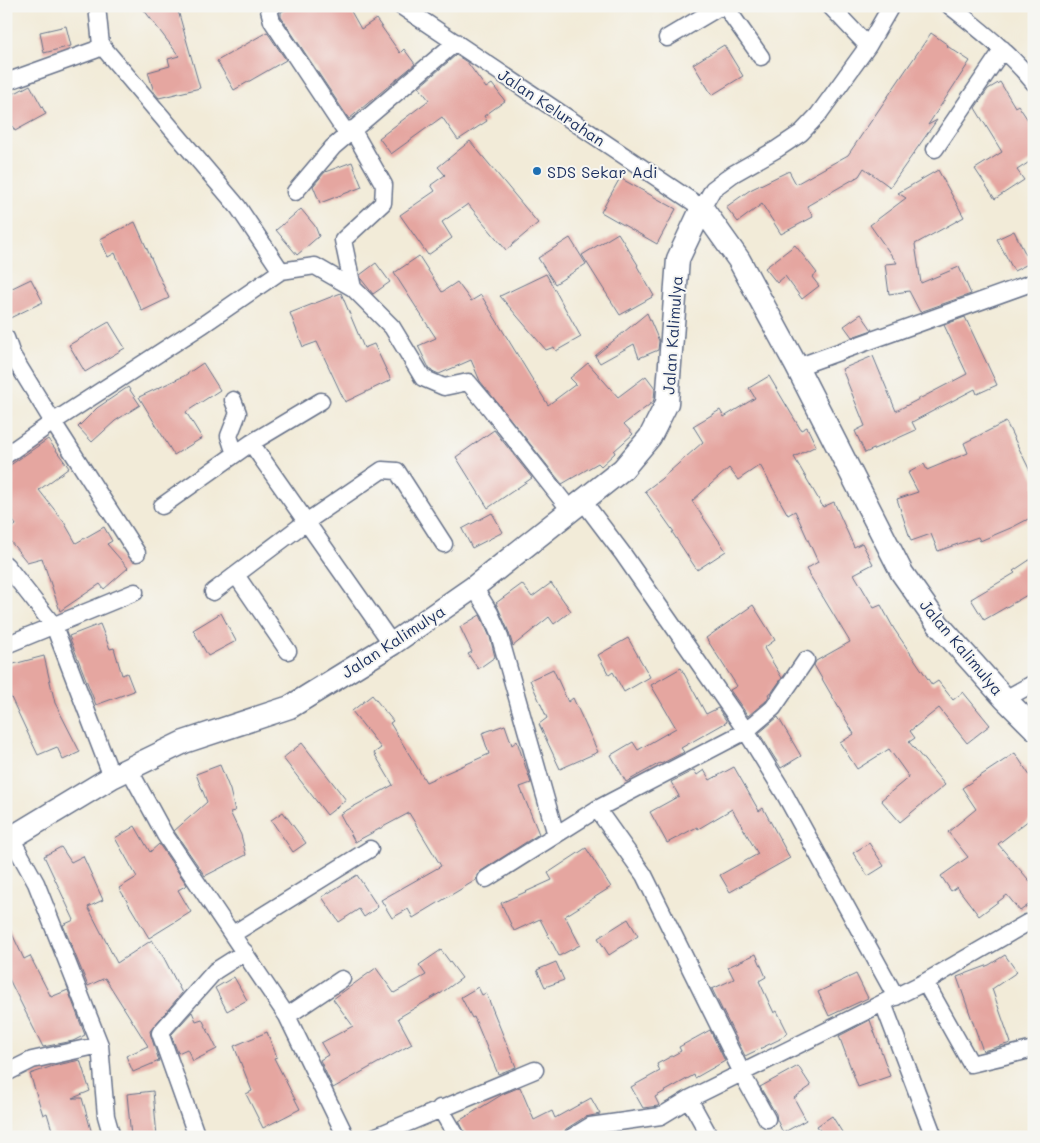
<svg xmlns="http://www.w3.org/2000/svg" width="1040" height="1143" font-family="Mali,sans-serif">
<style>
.building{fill:#e5a6a0}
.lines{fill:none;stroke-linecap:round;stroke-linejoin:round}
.street-casing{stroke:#667189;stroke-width:19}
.secondary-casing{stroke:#667189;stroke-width:25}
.street{stroke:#fff;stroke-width:16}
.secondary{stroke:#fff;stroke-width:22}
.poi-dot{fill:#1f6fb2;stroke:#f6f6f2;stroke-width:2}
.labels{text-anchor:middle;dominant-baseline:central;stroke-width:4;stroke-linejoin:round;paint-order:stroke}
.street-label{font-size:16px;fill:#1b2f5e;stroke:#f6f6f2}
.poi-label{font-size:16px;fill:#1b2f5e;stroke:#f6f6f2;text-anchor:start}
</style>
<rect width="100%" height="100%" fill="#f6f6f2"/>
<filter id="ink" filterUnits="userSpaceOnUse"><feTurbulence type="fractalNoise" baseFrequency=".02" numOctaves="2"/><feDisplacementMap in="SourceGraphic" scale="10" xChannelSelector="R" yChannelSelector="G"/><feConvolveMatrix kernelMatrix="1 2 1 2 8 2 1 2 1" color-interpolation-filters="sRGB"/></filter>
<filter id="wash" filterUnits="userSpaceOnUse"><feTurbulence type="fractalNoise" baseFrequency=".0096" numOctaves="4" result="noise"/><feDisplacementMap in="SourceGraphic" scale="20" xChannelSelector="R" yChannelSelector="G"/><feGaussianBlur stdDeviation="1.12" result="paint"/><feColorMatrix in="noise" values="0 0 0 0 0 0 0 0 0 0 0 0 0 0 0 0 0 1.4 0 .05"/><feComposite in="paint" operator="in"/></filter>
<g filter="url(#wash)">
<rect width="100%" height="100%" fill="#f2ebd8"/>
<g id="blocks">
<!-- building -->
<path class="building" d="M141,6h33l5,8 21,74 -41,10 -5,-6 -6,-20 22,-6 -2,-7 11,-3z
M292,6h56l13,23 15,-10 24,34 4,-4 11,15 -66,55 -68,-102v-5z
M66,26l5,20 -27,7 -4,-21z
M267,32l19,28 -52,30 -17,-29z
M931,33l17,12 -1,1 23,15 -42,64 9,-5 -47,67 -26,-19 -5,8 -52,30 6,11 -32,17 -19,-30 -24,18 -12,-15 24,-17 39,-19 7,13 52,-29z
M724,45l19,31 -31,19 -19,-31z
M456,55l11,7 19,26 6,-4 13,17 -21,15 3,5 -29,19 -16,-23 -51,37 -12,-16 50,-38 -10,-13z
M1000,82l15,25 3,-2 16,24v30l-17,11 7,10 -29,19 -20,-30 27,-17 -27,-44 13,-19z
M30,85l16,29 -31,17 -9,-16v-17z
M470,141l68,82 -32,27 -38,-46 -26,18 10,16 -24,17 -28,-40 35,-24 -4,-6 14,-10 -7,-8z
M352,162l10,25 -42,16 -7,-17 12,-14z
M938,170l26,47 -49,27 6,39 38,-16 12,27 -51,18 -11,-21 -20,3 -4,-30 12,-1 -27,-38 36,-27 -8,-5z
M620,178l56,31 -19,35 -56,-32z
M301,209l14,17 4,10 -22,19 -21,-25z
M135,222l34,76 -27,13 -27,-58 -7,4 -8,-18z
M1014,231l16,32 -16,8 -17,-32z
M618,233l20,32 -1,1 17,30 -34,19 -38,-60z
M570,238l16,26 -31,20 -17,-26z
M795,245l22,28 -5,4 7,9 -17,13 -17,-23 -8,7 -12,-15z
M419,256l23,36 15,-10 14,19 10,-6 67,110 28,-21 -6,-6 18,-15 30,34 28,-21 9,12 -1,11 -1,3 -29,22 9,10 -19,17 1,2 -14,13 -3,-3 -36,21 -82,-103 -9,-21 -32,14 -9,-4 -12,-24 18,-8 -42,-65z
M376,263l14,19 -17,12 -12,-15 -1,-4z
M546,274l35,63 -25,14 -2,-4 -8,3 -46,-54z
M31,279l12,23 -37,18v-29z
M341,293l23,55 10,-4 17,36 -46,22 -28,-60 -14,5 -13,-34z
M647,313l12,28 -1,9 -19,8 -5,-14 -34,19 -5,-7z
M861,314l11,16 -20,7 -8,-11z
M965,317l32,68 -20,9 -2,-5 -63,33 4,8 -51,23 -10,-22 10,-5 -23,-57 31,-13 23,55 71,-37 -23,-49z
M109,322l16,26 -40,24 -16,-27z
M203,363l17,27 -34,22 16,26 -28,17 -35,-58 45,-21z
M769,376l32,54 6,-3 9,19 -22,11 29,50 11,-5 20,45 8,-4 11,21 -19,10 20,34 7,-3 13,24 38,56 6,-4 15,19 10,-8 27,33 -23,18 -28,-35 -29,23 5,7 -6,4 36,43 -45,37 -19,-22 28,-23 -20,-28 -32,20 -17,-26 14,-9 -40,-69 2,-4 34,-19 -44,-73 12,-7 -23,-51 -7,4 -28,-50 -22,15 -9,-12 -37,33 34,50 -29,19 -25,-38h2l-29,-41 16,-12 42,-37 -10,-16 27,-16 4,7 31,-19 -6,-10z
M128,387l12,18 -25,16 -23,21 -14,-15 19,-19z
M1006,422l28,57v37l-21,11 -33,14 -2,-4 -40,14 -7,-17 -20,7 -14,-42 21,-7 -10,-19 16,-9 3,6 41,-17 -4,-10z
M494,430l38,48 -44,30 -32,-51z
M48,439l21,29 -30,22 25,32 12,21 28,-16 8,14 -5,3 21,24 -24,21 -4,-5 -40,27 -18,-53 -15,4 -21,-26v-4l10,-7 -10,-14v-43z
M492,513l11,19 -31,16 -10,-19z
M1034,557v34l-50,29 -13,-21 44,-26 -2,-2z
M551,583l20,28 -17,13 -5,-7 -36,29 -5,-16 -12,-27 26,-19 10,13z
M753,605l22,35 -11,8 18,30 -10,14 -4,2 1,2 -3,5 -18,15 -18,-26 7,-4 -31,-48z
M221,613l15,28 -28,15 -15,-26z
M480,615l10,22 5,20 -17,12 -10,-15 4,-2 -12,-25z
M100,624l10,25 4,-1 8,27 5,-2 7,18 -38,14 -27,-69z
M628,638l22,39 -26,15 -11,-20 -4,3 -11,-20z
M44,656l11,47 25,49 -17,8 -6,-13 -19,8 -32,-68v-21z
M681,668l25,46 12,-6 9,14 -46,26 3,4 -23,12 -1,-1 -34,19 -15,-27 22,-13 5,8 38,-22 -25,-43z
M553,669l15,33 5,-4 25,54 -38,17 -21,-45 8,-6 -17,-38z
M372,695l21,26 -3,2 36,59 63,-28 -7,-21 23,-8 7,20 5,-4 14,42 -11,4 19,47 -58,37 -4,4 -1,5 -63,38 -5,-9 -16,9 -11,-18 60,-34 -32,-53 -54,29 -15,-28 53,-29 -19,-32 7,-5 -29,-37z
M778,717l23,39 -20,12 -22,-35z
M302,743l44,57 -19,15 -44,-57z
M1015,753l19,29v34l-36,28 36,42v15l-14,10 -13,-16 -28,21 -22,-29 -6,4 -10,-15 27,-19 -20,-25 28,-23 -14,-21z
M220,765l10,25 5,21 -5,1 11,23 5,20 -41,21 -31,-45 33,-29 -11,-28z
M734,767l25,44 4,-3 27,50 -60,34 -10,-17 38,-21 -26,-45 -34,20 -1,-2 -30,16 -17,-31 29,-16 -8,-14 23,-12 3,5 7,-5 6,10z
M283,812l23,31 -13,9 -22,-32z
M135,826l15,26 9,-8 28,41 -9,5 13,22 -42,26 -30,-50 18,-11 -22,-39z
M869,843l15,23 -16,10 -15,-23z
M61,847l10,15 12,-6 20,44 -15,7 29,56 35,-23 12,18 18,35 -32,38 1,5 8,25 -26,11 -7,-16 22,-10 -43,-68 -17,8 -25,-61 11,-5 -30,-64z
M586,848l25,39 -46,29 15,29 -21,11 -19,-37 -26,12 -13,-28 51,-23 -4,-7z
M357,875l21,32 -14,10 -5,-8 -20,13 -17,-25z
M628,919l10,17 -29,19 -11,-17z
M6,921l18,38 6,-3 21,41 17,-7 17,45 -12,6 -30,6 -37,-74z
M441,950l21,28 -22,16v-1l-42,25 14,26 -79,44 -13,-28 8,-5 -7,-12 32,-17 -20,-27 43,-31 18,25 32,-18 -7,-10z
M756,954l10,23 -7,4 15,32 3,-2 11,22 -8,5v1l-35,17 -33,-67 22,-10 -6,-12z
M1005,955l12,17 -25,17 19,54 -28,8 -26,-74 32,-12z
M556,962l8,18 -19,7 -8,-17z
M856,974l12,24 -39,18 -11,-24z
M234,977l13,23 -20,11 -12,-23z
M478,987l4,8 4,-2 30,74 -18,7 -24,-57 -2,1 -11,-21z
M192,1012l4,9 6,-2 15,30 -24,12 -6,-12 -9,4 -7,-18z
M870,1020l20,56 -32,11 -19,-51z
M710,1030l15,31 -30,17 -1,-3 -39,22 4,8 -1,1 -15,2 -12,-21 29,-16 -3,-7 24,-13 -2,-4z
M267,1032l10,25 -3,1 26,51 -37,19 -17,-34 6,-3 -18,-45z
M80,1060l10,31 -17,7h9l11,39h-39l-7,-24 -4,2 -13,-41 23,-8z
M798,1066l13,20 -17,12 12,22 -23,13 -6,-13 -1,-6 -16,-27z
M520,1087l14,33 18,-9 3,7 36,-20 9,16 -15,3 -19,12 -4,8h-95l-8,-16 44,-27z
M153,1091l4,46h-26l-4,-43z
M832,1116l13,21h-21l-7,-11z"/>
</g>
</g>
<g filter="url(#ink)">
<use href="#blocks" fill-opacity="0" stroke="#667189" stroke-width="1"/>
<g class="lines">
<defs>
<path id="street" d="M97,6l4,39 137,162 43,64
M273,6l-4,4 3,11 75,113
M401,6l301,202 11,-19 20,-15 44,-25 24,-16 17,-18 50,-69 23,-40
M725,6l36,51
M830,6l38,40
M950,6c30,24 60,47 84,77
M667,38l54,-32
M6,82l89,-32 6,-5
M352,129l32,56 -1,18 -40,37 10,48
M935,149l68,-100
M295,192l38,-45 123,-105
M6,338l6,17 41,67 151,-98 77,-53 34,-5 38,22 39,39 31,51 21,9 24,-5 21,25 81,103
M797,367l237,-85
M233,400l5,13 -9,23 6,18
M251,443l141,201
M6,455l47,-33 84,131
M583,501l40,53 123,177 38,62 112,204
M162,506l89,-63 70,-42
M6,565l48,61 58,151
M236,575l52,76
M474,587l16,26 9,21 57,201
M213,592l93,-70 76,-52 15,1 47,73
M6,645l129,-53
M1005,699l29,-16
M129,769l36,66 122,181 59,121
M11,838l25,45 64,162 6,71 6,21
M486,879l111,-70
M233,934l137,-85
M925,982l46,82 63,-15
M883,1003l51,134
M287,1016l55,-37
M6,1073l26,-13 68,-15
M440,1108l17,29
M767,1119l-20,-36 -103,-208 -47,-66 149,-78 27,-23 33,-48
M197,1137l-37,-104 55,-62 30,-19
M374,1137l161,-67
M572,1137l18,-11 71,-10 28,-17
M710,1137l-21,-38 236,-117 102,-59"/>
<path id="secondary" d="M6,841l106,-64 72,-35 106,-35 102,-63 82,-57 149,-118 27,-32 17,-34 11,-144 24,-51 37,52 58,107 105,206 36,51 67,75 29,29"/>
</defs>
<!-- street casing -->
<use href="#street" class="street-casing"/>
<!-- secondary casing -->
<use href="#secondary" class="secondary-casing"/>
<!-- street -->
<use href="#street" class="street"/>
<!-- secondary -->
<use href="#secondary" class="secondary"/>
</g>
</g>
<!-- markers -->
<circle class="poi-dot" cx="537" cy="171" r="5"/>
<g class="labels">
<!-- street labels -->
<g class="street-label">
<text transform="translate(552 107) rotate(34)">Jalan Kelurahan</text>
<text transform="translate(672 335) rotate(-86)">Jalan Kalimulya</text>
<text transform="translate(393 641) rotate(-33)">Jalan Kalimulya</text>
<text transform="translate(962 647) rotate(50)">Jalan Kalimulya</text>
</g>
<!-- poi labels -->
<g class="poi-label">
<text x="547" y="171">SDS Sekar Adi</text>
</g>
</g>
<!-- margin -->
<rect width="1040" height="1143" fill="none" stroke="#f6f6f2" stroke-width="25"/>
</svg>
